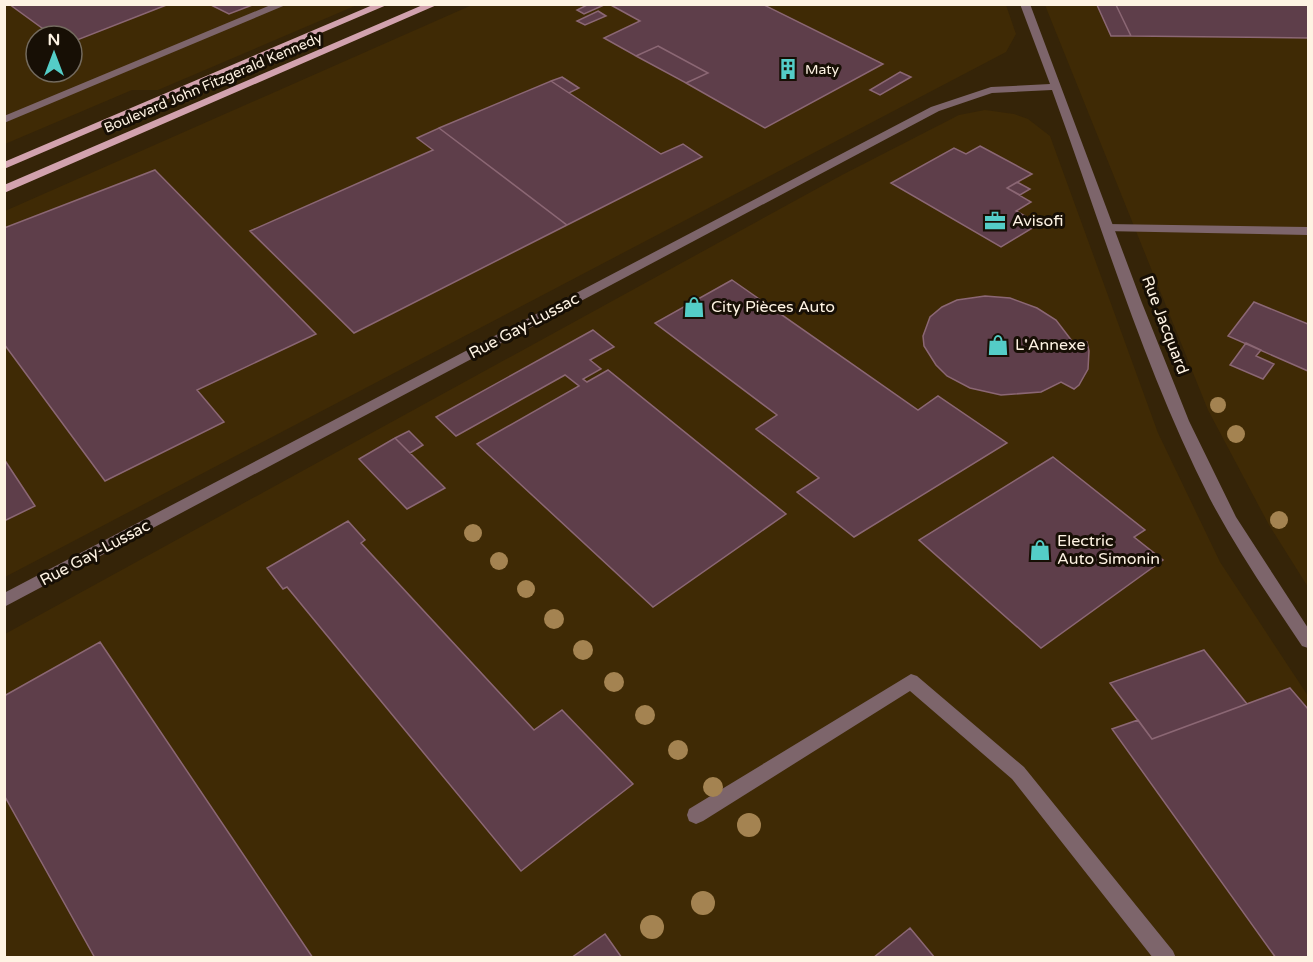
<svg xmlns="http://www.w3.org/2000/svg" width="1313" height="962" font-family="'Varela Round',sans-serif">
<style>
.built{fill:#3f2a05;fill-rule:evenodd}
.building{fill:#5e3e4a;stroke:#8b6774;stroke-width:1.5}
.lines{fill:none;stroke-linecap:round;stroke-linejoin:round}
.lane{fill:#7d656b;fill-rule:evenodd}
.street{fill:#7d656b;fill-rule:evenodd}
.primary{fill:#d2a2ae;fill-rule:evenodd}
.tree{fill:#a48351}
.labels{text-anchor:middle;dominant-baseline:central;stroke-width:6;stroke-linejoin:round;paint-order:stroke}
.far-poi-label{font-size:14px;fill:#fef3e3;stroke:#170f05;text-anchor:start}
.far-street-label{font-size:14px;fill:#fef3e3;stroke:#170f05}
.poi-label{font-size:16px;fill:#fef3e3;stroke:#170f05;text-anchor:start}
.street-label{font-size:16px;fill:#fef3e3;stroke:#170f05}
</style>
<rect width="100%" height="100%" fill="#352408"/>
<!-- built -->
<path class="built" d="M4,5h353l-199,85h-26l-127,54zM36,36h36v36h-36z
M472,5h534l10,29 -10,18 -1001,525v-366z
M1045,5h263v582l-39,-62 -61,-115z
M985,110l29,4 14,5 22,17 108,297 62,129 88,134v261l-1303,1v-324l837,-459 117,-60z"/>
<!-- building -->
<path class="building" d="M9,4h160l-97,38v-6h-19z
M209,4h46l-26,10z
M589,4h15v1l-20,9 -7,-4z
M609,4h153l121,60 -118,64 -79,-45 22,-10 -50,-27 -22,10 -32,-18 36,-17z
M1097,4h211v34l-177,-2 -15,-31z
M1097,5h19l15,31h-20z
M598,11l8,5 -21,9 -8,-4z
M658,46l50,27 -22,10 -50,-27z
M900,72l11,5 -31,18 -10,-5z
M562,77l17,11 -10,5 -18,-12z
M551,81l110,73 22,-10 19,13 -135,68 -128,-97z
M439,128l128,97 -213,108 -104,-102 183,-81 -16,-12z
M980,146l52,28 -25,14 24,14 -15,9 23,13 -38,23 -110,-64 63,-35 12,6z
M155,170l161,164 -119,56 27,32 -119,59 -101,-137v-116z
M1017,182l13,7 -10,6 -13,-7z
M732,280l186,130 20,-14 69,47 -153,94 -57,-45 22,-14 -63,-49 21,-14 -122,-92z
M985,296l25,2 27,10 19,12 16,21 15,1 2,9 -1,18 -9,16 -5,4 -13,-7 -20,10 -40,3 -31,-7 -23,-12 -11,-11 -12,-19 -1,-10 7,-19 12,-10 15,-7z
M1254,302l54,22v47l-80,-35z
M593,330l21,17 -24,13 11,9 -18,10 4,3 21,-12 178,144 -133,93 -176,-163 102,-58 -14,-11 -109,61 -20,-19z
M1246,343l15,7 -5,6 18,8 -11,15 -33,-14z
M409,431l14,14 -13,8 -15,-15z
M395,438l50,50 -38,21 -48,-50z
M1053,457l92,73 -11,7 29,23 -122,88 -122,-108z
M4,459l31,47 -31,15z
M348,521l17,19 -4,3 173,187 28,-20 71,74 -112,87 -234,-284 -4,2 -16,-21z
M100,642l213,316h-218l-91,-163v-99z
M1204,650l43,54 -95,35 -42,-56z
M1290,688l18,21v249h-32l-164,-229 26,-9 14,19z
M910,928l25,30h-62z
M605,934l17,24h-51z"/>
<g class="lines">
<!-- lane -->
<path class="lane" d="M273,4h15l-284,119v-7z
M1107,224l201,3v8l-205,-4 -2,-3z
M911,674l6,2 107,91 149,184 3,7h-23l-141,-179 -102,-88 -207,130 -7,3 -7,-3 -2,-6 2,-6z"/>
<!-- street -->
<path class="street" d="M1020,4h10l112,299 47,118 47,96 72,111v20l-6,-2c-32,-48 -65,-96 -92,-147 -66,-130 -108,-272 -158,-409l-60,3 -53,18 -935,496v-14l927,-486 60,-20 59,-3z"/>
<!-- primary -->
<path class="primary" d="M375,4h14l-385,165v-7z
M425,4h14l-435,189v-8z"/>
</g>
<!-- trees -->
<g class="tree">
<circle cx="1218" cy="405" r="8"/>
<circle cx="1236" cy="434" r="9"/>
<circle cx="1279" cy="520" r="9"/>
<circle cx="473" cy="533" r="9"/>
<circle cx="499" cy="561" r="9"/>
<circle cx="526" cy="589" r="9"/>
<circle cx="554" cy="619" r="10"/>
<circle cx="583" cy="650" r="10"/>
<circle cx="614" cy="682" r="10"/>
<circle cx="645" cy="715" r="10"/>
<circle cx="678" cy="750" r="10"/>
<circle cx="713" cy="787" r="10"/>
<circle cx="749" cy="825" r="12"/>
<circle cx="703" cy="903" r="12"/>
<circle cx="652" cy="927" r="12"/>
</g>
<!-- icons -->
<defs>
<symbol id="building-bare" viewBox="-9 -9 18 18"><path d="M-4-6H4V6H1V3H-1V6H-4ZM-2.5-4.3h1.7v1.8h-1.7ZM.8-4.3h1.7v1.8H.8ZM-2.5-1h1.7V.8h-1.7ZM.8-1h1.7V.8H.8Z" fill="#54cdc7" stroke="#170f05" stroke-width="2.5" paint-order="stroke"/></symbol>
<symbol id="office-bare" viewBox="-9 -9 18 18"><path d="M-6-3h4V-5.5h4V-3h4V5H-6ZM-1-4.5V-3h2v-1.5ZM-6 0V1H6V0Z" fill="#54cdc7" stroke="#170f05" stroke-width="2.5" paint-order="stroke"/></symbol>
<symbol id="shop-bare" viewBox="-9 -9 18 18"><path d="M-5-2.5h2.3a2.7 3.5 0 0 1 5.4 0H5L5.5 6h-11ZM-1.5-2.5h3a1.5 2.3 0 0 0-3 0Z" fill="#54cdc7" stroke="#170f05" stroke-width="2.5" paint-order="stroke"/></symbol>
</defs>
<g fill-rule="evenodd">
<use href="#building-bare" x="773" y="54" width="30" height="30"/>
<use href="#office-bare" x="980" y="206" width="30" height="30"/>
<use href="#shop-bare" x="679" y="292" width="30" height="30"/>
<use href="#shop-bare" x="983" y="330" width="30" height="30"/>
<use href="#shop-bare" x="1025" y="535" width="30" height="30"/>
</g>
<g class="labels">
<!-- far-poi labels -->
<g class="far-poi-label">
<text x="805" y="69">Maty</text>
</g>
<!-- far-street labels -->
<g class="far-street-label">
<text transform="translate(213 83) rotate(-23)">Boulevard John Fitzgerald Kennedy</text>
</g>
<!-- poi labels -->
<g class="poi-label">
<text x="1012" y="221">Avisofi</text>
<text x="711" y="307">City Pièces Auto</text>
<text x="1015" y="345">L'Annexe</text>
<text x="1057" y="541">Electric<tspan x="1057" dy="18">Auto Simonin</tspan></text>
</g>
<!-- street labels -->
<g class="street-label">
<text transform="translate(1165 325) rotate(69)">Rue Jacquard</text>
<text transform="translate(524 326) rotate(-28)">Rue Gay-Lussac</text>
<text transform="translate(95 553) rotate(-28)">Rue Gay-Lussac</text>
</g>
</g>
<!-- border -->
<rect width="1313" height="962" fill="none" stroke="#fef3e3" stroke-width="12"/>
<!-- north arrow -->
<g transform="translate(54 54)"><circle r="28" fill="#170f05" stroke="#736a5e" stroke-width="1.5"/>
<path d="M0-4.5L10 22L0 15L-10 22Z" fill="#54cdc7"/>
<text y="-9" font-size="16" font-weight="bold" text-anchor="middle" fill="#fef3e3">N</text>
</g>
</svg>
